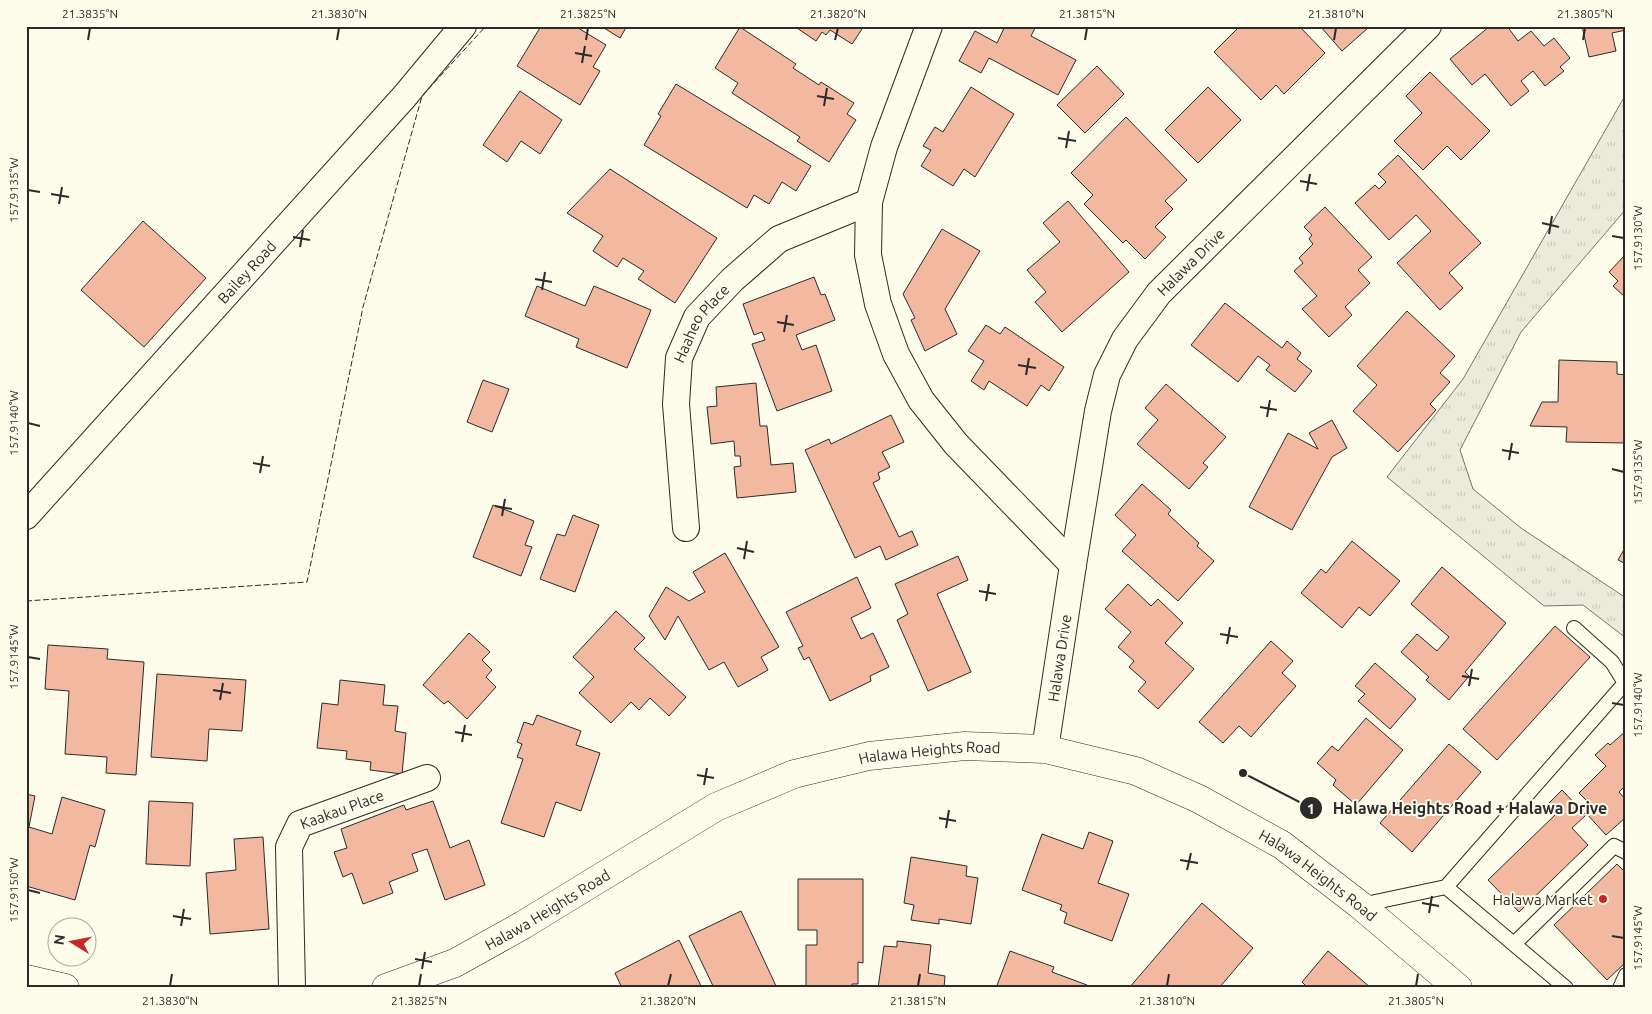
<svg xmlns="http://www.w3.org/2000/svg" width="1652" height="1014" font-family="Ubuntu,sans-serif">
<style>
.grass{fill:url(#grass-tufts);stroke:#74746e}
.building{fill:#f2b8a0;stroke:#2b2b2b}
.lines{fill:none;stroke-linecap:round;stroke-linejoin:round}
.lane-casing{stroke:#2b2b2b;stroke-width:16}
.street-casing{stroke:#2b2b2b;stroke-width:28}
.secondary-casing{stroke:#2b2b2b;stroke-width:29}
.lane{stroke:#fdfbea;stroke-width:14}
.street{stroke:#fdfbea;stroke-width:26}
.secondary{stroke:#fdfbea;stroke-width:28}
.fence{stroke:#2b2b2b;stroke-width:1;stroke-dasharray:6 2.5;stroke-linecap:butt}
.ticks{fill:none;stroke:#2b2b2b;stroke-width:2}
.poi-dot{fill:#c62828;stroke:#fdfbea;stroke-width:2}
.labels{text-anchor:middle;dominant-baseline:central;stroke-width:4;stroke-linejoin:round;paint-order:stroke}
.street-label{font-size:15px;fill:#2b2b2b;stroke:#fdfbea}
.poi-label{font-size:15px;fill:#2b2b2b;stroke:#fdfbea;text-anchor:end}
.leader{fill:none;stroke:#2b2b2b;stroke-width:2}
.callout-dot{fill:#2b2b2b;stroke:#fdfbea;stroke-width:2}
.mark-label{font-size:15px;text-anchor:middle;font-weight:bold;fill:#fff}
.callout-label{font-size:16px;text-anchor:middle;font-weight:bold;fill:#2b2b2b;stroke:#fdfbea;stroke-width:4;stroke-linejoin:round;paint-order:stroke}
.neatline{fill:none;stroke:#2b2b2b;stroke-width:2}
.ticks-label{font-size:12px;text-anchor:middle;fill:#2b2b2b}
</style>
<defs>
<pattern id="grass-tufts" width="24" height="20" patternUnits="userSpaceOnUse" patternTransform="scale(1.25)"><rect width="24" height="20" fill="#ecebdb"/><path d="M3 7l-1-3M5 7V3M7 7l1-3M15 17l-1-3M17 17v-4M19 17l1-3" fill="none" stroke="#cbcabc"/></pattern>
</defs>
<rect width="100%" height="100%" fill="#fdfbea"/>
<!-- grass -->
<path class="grass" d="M1626,94v115l-105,123 -61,118 13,39 48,39 105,70v40l-43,-33 -39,1 -157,-129 76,-98z"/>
<!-- building -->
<path class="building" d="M541,26h34l31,19 -13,22 7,4 -20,34 -63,-39z
M601,26h26l-7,12z
M794,26h70l-12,18 -22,-14 -4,5 -4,-3 -6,9z
M1005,26h27l3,2 -4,8 45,24 -18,35 -69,-37 -8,15 -22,-12 16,-30 22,12z
M1240,26h59l26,27 -41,41 -8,-9 -15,15 -47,-48z
M1320,26h47l1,2 -26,23z
M1490,26h17l11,15 13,-10 13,15 10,-8 16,20 -10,9 4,4 -19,15 -12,-15 -12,10 8,10 -18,15 -26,-32 -13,11 -22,-26z
M1582,26h44v4l-14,3 4,18 -27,6z
M740,27l56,37 -3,4 26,17 2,-3 33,21 -7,11 9,6 -27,42 -32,-21 3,-4 -68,-44 6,-10 -23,-15z
M1097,66l27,28 -39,39 -28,-28z
M1430,72l60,59 -29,29 -14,-14 -24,24 -29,-29 28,-28 -16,-17z
M676,84l135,82 -15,25 -14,-9 -13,22 -15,-9 -7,13 -103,-63 17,-29 -3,-2z
M971,87l43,27 -39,63 -11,-8 -11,17 -32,-20 10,-16 -8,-4 12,-19 8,5z
M1208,87l33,33 -43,43 -33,-33z
M520,91l42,29 -22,34 -19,-13 -14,21 -24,-17z
M1126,117l61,63 -22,21 8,8 -18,18 11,10 -21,22 -19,-19 -3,3 -39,-39 9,-9 -22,-22z
M1398,155l83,88 -32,30 14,15 -23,22 -43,-47 34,-32 -15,-16 -27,25 -34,-37 20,-18 4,4 7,-7 -8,-8z
M610,169l107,69 -42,65 -37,-24 6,-8 -21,-13 -6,9 -24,-16 10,-15 -36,-23z
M1068,201l61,71 -67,60 -27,-30 11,-10 -19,-22 33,-28 -17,-19z
M1325,207l47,50 -14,13 12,13 -25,24 7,8 -23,22 -27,-28 15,-13 -23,-25 9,-8 -4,-5 14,-14 -4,-5 3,-4 -8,-8z
M143,221l63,57 -62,69 -63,-57z
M942,229l38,22 -35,58 12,25 -32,17 -14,-31 4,-2 -12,-24z
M1626,254v44l-13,-12 5,-5 -9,-9z
M814,277l7,18 4,-1 10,26 -39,15 6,15 14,-5 16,46 -55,20 -25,-67 13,-4 -3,-8 -8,3 -11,-31z
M537,286l48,20 9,-20 57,24 -24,58 -51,-21 3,-8 -54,-23z
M1225,303l57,45 5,-7 14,12 -4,6 15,12 -17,21 -29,-22 4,-5 -12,-9 -20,26 -47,-37z
M1407,311l48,45 -15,17 10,9 -20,22 6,6 -38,42 -45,-41 24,-26 -20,-19z
M986,325l14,9 5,-7 59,40 -15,24 -8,-6 -14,21 -38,-25 -5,9 -13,-9 13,-20 -16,-10z
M1559,360l58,2v12l9,1v68l-60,-1 1,-15 -37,-1 12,-24h16z
M483,380l26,9 -17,43 -25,-10z
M756,383l4,43h7l4,39 22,-2 3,29 -59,6 -3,-31 7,-1 -1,-10h-5l-1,-15 -23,3 -4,-37 10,-1 -1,-19z
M1166,384l60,53 -23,26 5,4 -19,22 -52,-45 21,-24 -13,-12z
M891,415l13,27 -22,10 8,15 -12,6 2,6 -7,4 26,54 13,-6 6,14 -32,15 -6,-14 -25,12 -50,-108 24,-11 2,5z
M1332,420l15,28 -15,9 -40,73 -43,-23 39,-74 30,16 -9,-16z
M1142,484l29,26 -3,4 31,29 -2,3 17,15 -36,40 -56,-50 14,-16 -21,-20z
M493,505l41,16 -9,24 7,2 -11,29 -48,-19z
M573,515l26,10 -24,67 -35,-13 17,-45 8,2z
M1352,541l48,40 -30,35 -11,-9 -17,21 -41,-35 20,-24 5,4z
M1626,546v18l-8,-4z
M725,553l54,94 -18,10 7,13 -30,17 -14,-25 -15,8 -31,-54 -13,24 -16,-24 17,-29 23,14 16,-9 -12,-20z
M958,556l10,24 -31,14 34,78 -43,19 -31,-71 11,-6 -13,-30z
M1442,567l64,56 -41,49 4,4 -20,24 -23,-20 3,-3 -28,-25 16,-18 20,17 12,-14 -38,-33z
M857,577l14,31 -20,10 10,21 12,-6 16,34 -19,9 1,5 -41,20 -21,-44 -5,3 -6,-12 5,-2 -17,-34z
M1128,584l23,22 7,-7 25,24 -18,20 29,26 -36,40 -20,-18 8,-9 -17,-15 5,-6 -16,-14 13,-15 -26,-23z
M616,611l29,27 -11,11 52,48 -17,19 -19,-18 -11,12 -8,-8 -20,21 -32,-30 15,-16 -21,-20z
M1555,626l35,31 -93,103 -34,-31z
M469,633l21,19 -8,8 10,10 -6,7 10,10 -29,32 -19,-18 -4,3 -21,-19z
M1271,641l22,20 -11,12 14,13 -45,51 -12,-11 -16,17 -24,-21z
M48,645l60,4 -1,10 37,3 -8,113 -30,-2 1,-16 -42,-3 4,-63 -24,-2z
M1375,663l41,36 -26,30 -32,-28 7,-7 -10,-8z
M157,674l89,6 -4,51 -33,-2 -2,32 -56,-4z
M340,680l45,5 -2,20 15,1 -3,25 11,2 -4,41 -32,-4 1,-8 -25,-3 1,-8 -30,-3 5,-45 16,2z
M537,715l44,16 -5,14 24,8 -19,58 -25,-9 -12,35 -43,-14 22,-64 -6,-2 5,-13 -5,-2 7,-20 9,3z
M1366,718l37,32 -47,55 -23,-20 3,-5 -19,-17 15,-17 6,5z
M1626,731v54l-7,7 7,8v17l-20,18 -21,-23 7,-6 -13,-13 27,-27 -11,-11 13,-12 2,2z
M1449,744l32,28 -69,80 -32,-29z
M1562,790l24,25 -14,13 16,17 -69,67 -31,-32 68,-66 -8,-10z
M26,794l9,2 -6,31 23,7 10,-37 43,13 -10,37 -5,-2 -15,55 -49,-14z
M149,801l44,2 -3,63 -44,-2z
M433,801l17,47 19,-8 16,45 -40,15 -18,-51 -15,5 6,17 -29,11 4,11 -30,11 -11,-31 -9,4 -9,-25 13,-4 -6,-19 63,-24 2,5z
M1089,832l24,9 -15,42 31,11 -17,47 -48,-18 3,-10 -7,-3 2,-5 -40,-15 20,-56 41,15z
M263,837l6,92 -59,5 -4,-61 30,-3 -2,-31z
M911,857l56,9 -1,10 12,2 -7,46 -32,-5v5l-28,-4 3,-15 -10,-2z
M1617,864l9,9v89l-19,18 -53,-55z
M798,879h65v84l-5,-1v22h-6v4h-46v-43h11v-15h-19z
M1202,903l51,45 -34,40h-90z
M741,911l36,77h-63l-25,-52z
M679,940l23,48h-80l-7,-15z
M897,941l34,4 -3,28 17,3 -1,12h-66l6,-42 13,1z
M1010,951l44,16 -2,5 35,13 -2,3h-89z
M1328,951l43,37h-63l-6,-6z"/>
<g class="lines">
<defs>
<path id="lane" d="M1446,887l120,101
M1361,905l85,-18 179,-204 -13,-21 -38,-34
M1514,944l100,-98 12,6
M1620,988l6,-13"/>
<g id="street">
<path d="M929,26l-45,121 -15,55 -1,53 10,49 18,50 25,46 35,44 117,121"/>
<path id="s1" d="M26,516l378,-419 59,-71"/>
<path id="s2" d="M686,528l-10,-124 3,-46 18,-41 35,-37 47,-41 90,-37"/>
<path id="s3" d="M1045,749l28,-184 25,-154 9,-36 18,-36 34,-46 269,-267"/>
<path id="s4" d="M292,988l-3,-141 11,-23 127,-46"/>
</g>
<g id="secondary">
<path d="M26,979l39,9"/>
<path id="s5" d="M386,988l69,-25 68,-38 193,-118 78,-33 75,-18 96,-10 80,3 91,22 63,28 83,46 78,60 98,83"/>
</g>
</defs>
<!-- lane casing -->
<use href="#lane" class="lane-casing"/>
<!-- street casing -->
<use href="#street" class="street-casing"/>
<!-- secondary casing -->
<use href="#secondary" class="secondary-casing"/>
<!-- lane -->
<use href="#lane" class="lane"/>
<!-- street -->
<use href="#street" class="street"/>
<!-- secondary -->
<use href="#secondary" class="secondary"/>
<!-- fence -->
<path class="fence" d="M26,601l281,-19 56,-275 59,-211 64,-70"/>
</g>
<!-- ticks -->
<path class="ticks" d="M88,40l2,-12M337,40l2,-12M586,40l2,-12M835,40l3,-12M1085,40l2,-12M1334,40l2,-12M1583,40l2,-12M575,53l17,3M582,63l3,-17M817,96l17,3M824,106l3,-18M1058,138l18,3M1066,148l3,-17M1300,181l17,3M28,190l12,2M1307,191l3,-17M51,194l18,3M59,204l3,-17M1542,223l17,4M1549,234l3,-18M1612,236l12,2M293,237l17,3M300,247l3,-17M535,279l17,3M542,290l3,-18M777,322l17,3M784,332l3,-17M1018,365l18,3M1026,375l3,-17M1260,407l17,3M1267,417l3,-17M28,423l12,3M1502,450l17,3M1509,460l3,-17M253,463l17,3M1612,469l12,3M260,473l3,-17M495,506l17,3M502,516l3,-17M737,548l17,4M744,559l3,-18M979,591l17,3M986,601l3,-17M1220,634l18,3M1227,644l3,-17M28,657l12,2M1462,676l17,3M1469,686l3,-17M213,690l18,3M220,700l3,-17M1612,703l12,2M455,732l17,3M462,742l3,-17M697,775l17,3M704,785l3,-17M939,818l17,3M946,828l3,-18M1180,860l18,3M1187,870l4,-17M28,890l12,3M1422,903l17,3M1429,913l3,-17M173,916l18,3M181,926l3,-17M1612,936l12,2M415,959l17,3M422,969l3,-17M170,986l2,-12M419,986l2,-12M668,986l3,-12M918,986l2,-12M1167,986l2,-12M1416,986l2,-12"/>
<!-- markers -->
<circle class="poi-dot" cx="1603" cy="899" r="5"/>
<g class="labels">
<!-- street labels -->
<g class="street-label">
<text stroke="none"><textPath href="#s3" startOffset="521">Halawa Drive</textPath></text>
<text stroke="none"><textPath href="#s1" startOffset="329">Bailey Road</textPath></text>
<text stroke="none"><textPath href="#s2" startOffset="212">Haaheo Place</textPath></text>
<text stroke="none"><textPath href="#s3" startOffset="92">Halawa Drive</textPath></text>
<text stroke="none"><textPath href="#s5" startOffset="600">Halawa Heights Road</textPath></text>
<text stroke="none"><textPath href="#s4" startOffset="211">Kaakau Place</textPath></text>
<text stroke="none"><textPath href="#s5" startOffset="1020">Halawa Heights Road</textPath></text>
<text stroke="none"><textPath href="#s5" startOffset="180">Halawa Heights Road</textPath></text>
</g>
<!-- poi labels -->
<g class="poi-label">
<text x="1593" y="899">Halawa Market</text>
</g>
</g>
<!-- callouts -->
<path class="leader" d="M1243 773L1311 808"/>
<g class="callout-dot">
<circle cx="1243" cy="773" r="5"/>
<circle cx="1311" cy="808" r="12"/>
</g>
<g class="mark-label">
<text x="1311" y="814">1</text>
</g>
<g class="callout-label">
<text x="1470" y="814">Halawa Heights Road + Halawa Drive</text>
</g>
<!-- border -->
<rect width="1652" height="1014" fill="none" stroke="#fdfbea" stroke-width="55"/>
<!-- north arrow -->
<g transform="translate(72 942) rotate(280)"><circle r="24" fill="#fdfbea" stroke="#a9a89e"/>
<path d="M0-4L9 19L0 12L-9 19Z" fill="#c62828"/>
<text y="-8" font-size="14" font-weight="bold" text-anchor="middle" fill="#2b2b2b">N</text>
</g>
<rect x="28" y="28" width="1596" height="958" class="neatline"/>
<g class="ticks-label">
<text x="90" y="18">21.3835°N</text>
<text x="339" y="18">21.3830°N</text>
<text x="588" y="18">21.3825°N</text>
<text x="838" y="18">21.3820°N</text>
<text x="1087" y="18">21.3815°N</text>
<text x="1336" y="18">21.3810°N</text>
<text x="1585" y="18">21.3805°N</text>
<text transform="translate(14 190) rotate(-90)" y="4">157.9135°W</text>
<text transform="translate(1638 238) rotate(-90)" y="4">157.9130°W</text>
<text transform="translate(14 423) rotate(-90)" y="4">157.9140°W</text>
<text transform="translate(1638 472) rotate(-90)" y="4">157.9135°W</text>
<text transform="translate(14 657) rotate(-90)" y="4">157.9145°W</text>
<text transform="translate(1638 705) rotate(-90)" y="4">157.9140°W</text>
<text transform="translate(14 890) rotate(-90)" y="4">157.9150°W</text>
<text transform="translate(1638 938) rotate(-90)" y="4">157.9145°W</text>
<text x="170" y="1005">21.3830°N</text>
<text x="419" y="1005">21.3825°N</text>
<text x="668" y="1005">21.3820°N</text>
<text x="918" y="1005">21.3815°N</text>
<text x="1167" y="1005">21.3810°N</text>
<text x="1416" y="1005">21.3805°N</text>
</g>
</svg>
